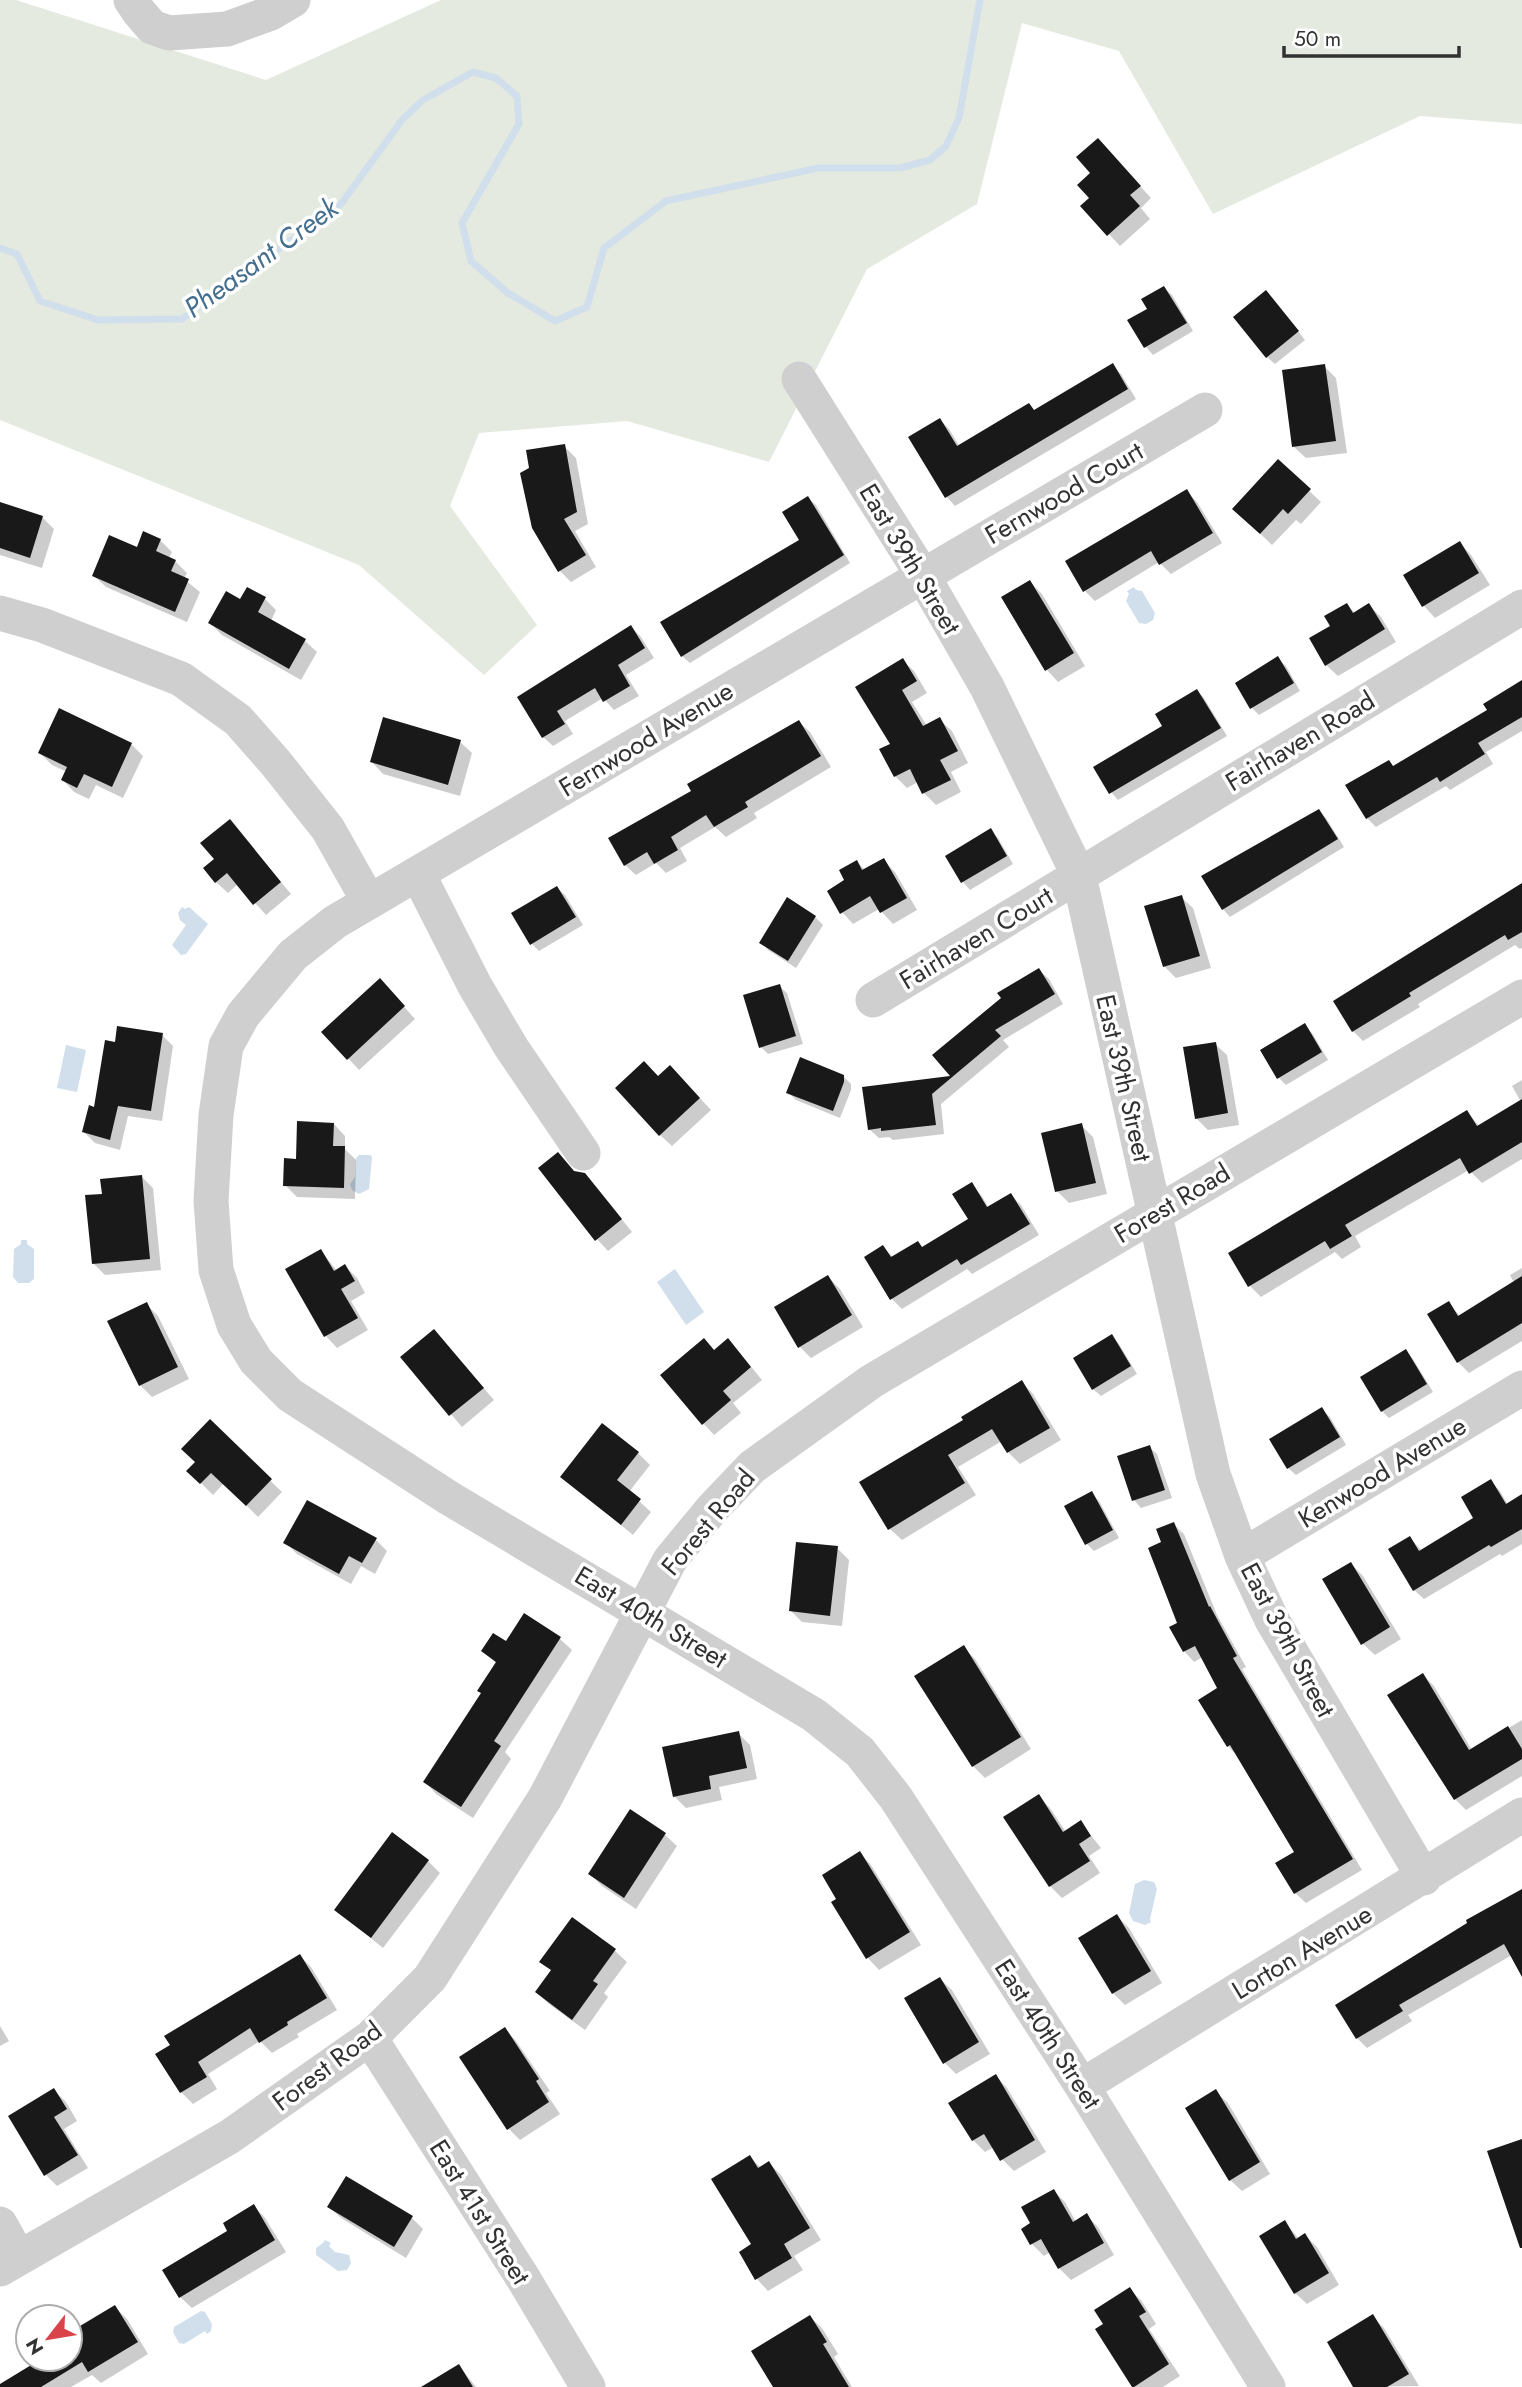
<svg xmlns="http://www.w3.org/2000/svg" width="1522" height="2387" font-family="Jost,sans-serif">
<style>
.green{fill:#e4eadf}
.water{fill:#d0dfeb}
.shadow{fill:#0003}
.lines{fill:none;stroke-linecap:round;stroke-linejoin:round}
.stream{stroke:#d0dfeb;stroke-width:7}
.building{fill:#191919}
.minor{stroke:#cfcfcf;stroke-width:35}
.labels{text-anchor:middle;dominant-baseline:central;stroke-width:7;stroke-linejoin:round;paint-order:stroke}
.street-label{font-size:26px;fill:#323232;stroke:#fff}
.water-label{font-size:28px;font-style:italic;fill:#456f8f;stroke:#fff}
</style>
<rect width="100%" height="100%" fill="#fff"/>
<!-- green -->
<path class="green" d="M0,0h16l250,80 175,-80h1081v124l-102,-8 -207,98 -94,-163 -97,-28 -45,181 -110,65 -98,193 -142,-41 -148,12 -29,73 87,119 -53,50 -125,-110 -359,-145z"/>
<!-- water -->
<path class="water" d="M1134,587l2,3 6,1 13,22 -2,7 -7,4 -7,-1 -13,-22 3,-7 -2,-3z
M182,907l3,2 4,-2 19,17 -22,30 -5,1 -9,-10 14,-20 -6,-5 -2,-7z
M66,1045l20,5 -9,42 -20,-4z
M359,1155h12l1,3 -3,31 -10,5 -7,-4 -2,-6 5,-7 1,-19z
M21,1240h6v4l7,5v30l-5,4h-11l-5,-6 1,-28 7,-5z
M675,1269l29,43 -18,13 -29,-43z
M1144,1880l10,2 3,7 -7,30 1,3 -6,3 -12,-4 -4,-8 6,-29z
M325,2240l6,3 -2,3 6,6 14,3 2,8 -4,7 -9,1 -22,-16v-7l7,-5z
M201,2311l4,1 7,12 -1,7 -4,3 -2,-3 -21,13 -5,-1 -6,-11 1,-5z"/>
<!-- shadow -->
<path class="shadow" d="M1109,152l42,46 -10,10 9,11 -30,27 -37,-40 8,-8z
M1164,288l8,7 21,36 -40,24 -7,-8 -16,-26 19,-12z
M1273,300l32,40 -30,24 -8,-7z
M1112,365l9,9 15,25 -181,107 -9,-10 -6,-76 9,9 11,18 75,-36z
M1324,366l12,12 11,75 -41,5 -12,-11z
M564,446l12,12 12,66 -13,7 21,36 -25,15 -11,-11z
M1278,462l43,40 -20,22 -5,-4 -24,25 -26,-25z
M1187,492l10,10 25,41 -51,31 -12,-12 -64,39 -10,-10z
M808,498l8,7 34,58 -160,100 -8,-7 119,-115z
M0,504l42,13 12,12 -12,39 -42,-13z
M160,540l12,12 -3,6 6,3 12,12 -3,6 16,13 -13,30 -81,-35 -12,-11 43,-27z
M1460,543l11,12 19,30 -55,33 -11,-12 -19,-30z
M1030,582l12,12 43,72 -27,16 -11,-12z
M265,599l11,11 -5,11 34,20 12,11 -16,28 -79,-45 -12,-12 31,-21z
M1347,605l8,8 14,-8 12,12 15,25 -58,34 -12,-11 6,-39z
M631,627l10,10 13,21 -28,17 13,21 -25,14 -11,-12 -38,23 8,13 -20,12 -10,-9 -23,-39z
M1278,659l8,7 14,25 -41,24 -7,-7z
M902,660l12,11 13,22 -15,9 15,24 13,-6 12,11 16,32 -17,9 10,20 -25,13 -12,-12 -6,-11 -11,6 -12,-12 -3,-32z
M1522,682v49l-36,21 7,12 -43,26 -4,-4 -70,41 -9,-9 27,-51 95,-57z
M1197,691l7,7 23,38 -109,64 -7,-8 53,-66z
M799,722l11,10 21,35 -77,46 3,5 -31,19 -11,-10 -35,21 7,13 -21,12 -10,-10 -20,12 -11,-10 68,-73z
M460,742l12,11 -12,43 -77,-22 -11,-12z
M131,744l12,12 -20,42 -27,-13 -7,14 -15,-7 -11,-12 4,-8 -15,-7 -12,-12z
M1319,811l7,7 18,29 -114,70 -7,-8z
M230,821l61,73 -25,21 -28,-31 -10,9 -12,-11v-23z
M990,830l8,8 15,26 -43,26 -7,-8 -16,-26z
M883,860l12,12 22,38 -24,14 -14,-15 -26,15 -11,-12 5,-31 10,-19 8,8z
M1522,886v62l-2,1 -5,-4 -97,59 2,3 -57,34 -10,-10z
M557,888l8,7 18,30 -44,26 -7,-7z
M1181,897l12,11 18,60 -35,10 -12,-12z
M815,917l8,8 -27,43 -28,-18 -7,-8z
M1039,970l10,9 14,25 -60,36 6,7 -68,57 3,30 -51,6 -4,-3 -10,1 -10,-9 -5,-41 89,-11 -18,-21z
M779,986l8,7 16,51 -35,10 -7,-7z
M391,992l24,27 -56,51 -11,-12z
M1304,1025l8,8 16,27 -42,25 -7,-7z
M162,1035l11,11 -11,75 -34,-5 -8,34 -25,-7 -11,-11 12,-23 20,-65z
M1215,1044l12,11 12,70 -31,5 -12,-12z
M843,1076l8,8v6l-11,28 -44,-18 -8,-8z
M659,1078l23,1 29,31 -39,36 -12,-11z
M1522,1080v79l-40,24 -13,-13 -114,66 6,11 -19,12 -7,-7 -74,45 -11,-11 217,-174 13,15 41,-25 -9,-16z
M334,1124l11,12v13l11,11 -1,39 -58,-2 -12,-12 12,-24z
M1081,1125l12,12 14,57 -38,9 -12,-12z
M575,1173l21,14 36,45 -24,19 -11,-12z
M141,1176l12,12 8,82 -56,5 -11,-11 10,-69z
M971,1185l10,10 8,13 22,-13 10,10 18,30 -67,39 -5,-5 -65,40 -10,-10 -26,-41 17,-11 11,11 29,-10 47,-28z
M321,1251l16,20 8,-5 12,12 8,15 -14,8 17,29 -31,18 -11,-12 -39,-66z
M1522,1268v73l-53,32 -11,-11 -10,-59 12,13 54,-33 -4,-8z
M828,1277l12,12 23,38 -52,31 -12,-12z
M146,1304l12,12 31,63 -37,18 -12,-12z
M434,1331l60,69 -32,27 -60,-70z
M1111,1336l8,8 18,30 -36,22 -8,-7z
M1406,1351l7,8 20,33 -44,26 -7,-7z
M715,1352h24l23,28 -29,23 8,10 -27,22 -11,-12z
M1022,1382l11,12 28,46 -41,24 -12,-12 -6,-11 -44,26 18,28 -74,45 -12,-11 75,-109z
M1322,1410l8,7 16,28 -50,30 -8,-7z
M210,1422l72,70 -24,25 -34,-34 -11,12 -24,-24 8,-9z
M1149,1447l8,7 15,44 -31,10 -7,-8 -15,-43z
M638,1453l12,12 -21,27 22,20 -18,23 -71,-58z
M1490,1481l10,10 8,14 14,-8v47l-20,12 -2,-2 -76,45 -10,-9 -4,-52 12,13 54,-32z
M1091,1493l8,8 20,37 -25,13 -7,-7z
M1173,1524l11,10 33,81 29,52 -4,2 120,201 -56,33 -11,-10 1,-41 -57,-94 -11,-12 -8,-57 -17,-32 -9,5 -10,-11 -20,-108z
M375,1539l12,12 -12,23 -14,-8 -10,18 -54,-30 -11,-11z
M837,1548l12,12 -7,66 -40,-4 -12,-12z
M1351,1564l12,12 38,63 -26,16 -12,-11z
M524,1615l36,24 12,11 -67,102 6,7 -38,59 -37,-24 -11,-12 58,-88 14,-30 -14,-13 23,-8z
M964,1648l11,11 56,90 -46,29 -12,-12z
M1423,1675l11,11 38,64 50,-30v56l-56,34 -11,-11z
M738,1733l12,12 7,34 -38,8 3,13 -36,8 -12,-12z
M1038,1796l12,12 16,24 15,-9 20,25 -12,8 11,17 -38,25 -12,-12 -45,-68z
M631,1812l34,23 12,11 -41,63 -34,-23 -12,-12z
M860,1853l11,12 50,80 -42,25 -11,-12 -34,-55 5,-3z
M428,1861l12,12 -57,75 -47,-38z
M1522,1891v76l-10,-12 -104,60 4,6 -45,27 -10,-10z
M1117,1916l12,12 33,55 -37,22 -12,-12 -33,-55z
M572,1919l43,32 12,11 -23,31 4,4 -23,33 -36,-26 -12,-12 15,-21 -10,-10z
M300,1956l11,11 26,43 -40,24 2,3 -27,16 -12,-12 -52,33 9,15 -24,15 -12,-12 -23,-37z
M940,1979l12,11 38,64 -34,20 -11,-11z
M0,2026l9,15 -9,5z
M505,2029l11,12 34,50 -4,2 14,21 -40,26 -12,-12z
M996,2076l11,12 39,64 -32,19 -12,-12 -8,-12 -9,5 -12,-12 -22,-37z
M54,2090l12,12 11,19 -13,8 24,39 -31,18 -11,-11z
M1216,2092l12,11 42,71 -28,17 -12,-11z
M750,2157l11,11 8,-5 12,12 40,65 -27,16 9,14 -35,21 -11,-12 -16,-26 13,-8z
M1054,2191l11,11 11,20 11,-6 11,11 16,28 -43,25 -12,-12 -9,-16 -6,4 -12,-12 1,-20z
M254,2206l11,12 21,34 -94,56 -12,-11 50,-66z
M329,2207l83,11 11,11 -17,29 -65,-40z
M1285,2222l14,17 6,-4 12,12 22,38 -32,19 -12,-11z
M1129,2289l12,11 15,24 -7,5 31,47 -17,11h-29l-29,-62z
M115,2307l12,12 21,35 -47,29 -9,-8 -21,12h-71l44,-28h26v-25z
M810,2317l12,11 16,26 -4,3 18,30h-77z
M1373,2317l11,11 35,58 -64,1z
M459,2366l17,21h-52z"/>
<g class="lines">
<!-- stream -->
<path class="stream" d="M0,248l17,6 23,47 58,19 84,-1 159,-115 61,-84 21,-20 50,-28 23,6 21,18 2,28 -57,99 9,38 37,32 47,28 32,-14 17,-59 62,-47 152,-33h82l30,-8 16,-14 13,-28 21,-118"/>
</g>
<!-- building -->
<path class="building" d="M1098,138l43,48 -11,9 10,11 -33,30 -27,-30 9,-8 -12,-13 13,-12 -14,-16z
M1164,286l23,37 -43,25 -17,-28 20,-11 -6,-10z
M1266,290l33,41 -33,27 -33,-41z
M1113,363l15,26 -183,109 -37,-61 32,-19 17,28 72,-43 5,7z
M1325,364l11,77 -44,6 -10,-77z
M565,444l12,68 -13,7 22,36 -28,17 -26,-44 -12,-55 9,-5 -3,-18z
M1278,459l33,30 -23,25 -5,-5 -23,25 -28,-25z
M1187,489l26,44 -54,32 -8,-14 -68,41 -18,-31z
M808,496l36,59 -163,102 -21,-35 139,-82 -17,-28z
M0,502l43,14 -13,42 -30,-10z
M143,531l18,8 -5,12 20,9 -5,11 18,8 -14,33 -83,-36 17,-41 28,12z
M1460,541l19,32 -57,34 -19,-32z
M1030,580l44,73 -29,18 -44,-74z
M247,587l19,10 -8,15 48,27 -17,30 -81,-46 18,-32 14,8z
M1347,603l6,10 16,-10 16,26 -60,37 -16,-28 21,-12 -6,-10z
M631,625l14,23 -27,17 12,21 -27,16 -8,-14 -38,23 8,13 -23,14 -25,-41z
M1278,656l16,27 -44,26 -15,-26z
M903,658l14,23 -15,9 21,36 17,-9 18,34 -18,9 11,20 -29,14 -12,-25 -16,8 -15,-28 11,-5 -35,-57z
M1522,680v37l-44,26 7,11 -45,28 -3,-5 -71,42 -21,-34 44,-25 4,6 94,-56 -4,-6z
M1197,689l24,39 -112,66 -16,-27 69,-41 -7,-12z
M59,708l73,35 -20,44 -28,-13 -7,14 -16,-8 6,-13 -29,-14z
M383,717l78,23 -13,45 -78,-23z
M799,720l22,36 -76,46 3,5 -34,20 -8,-12 -35,22 7,13 -24,14 -7,-12 -23,14 -16,-28 83,-47 -4,-7z
M1319,809l19,30 -116,71 -21,-34z
M230,819l51,63 -28,23 -26,-32 -12,10 -12,-15 11,-9 -14,-16z
M991,828l16,28 -46,27 -16,-27z
M884,858l23,40 -27,15 -10,-17 -30,18 -13,-23 17,-11 -5,-10 18,-10 5,10z
M1522,883v49l-14,8 -3,-5 -96,58 2,3 -59,36 -19,-31z
M557,886l19,31 -46,28 -19,-32z
M1182,895l18,61 -37,11 -19,-61z
M787,897l29,19 -28,45 -29,-18z
M1039,968l16,26 -60,36 6,6 -69,58 4,31 -55,6v-3l-13,2 -6,-43 88,-11 -18,-21 69,-57 -4,-5z
M380,978l25,28 -58,54 -26,-28z
M780,984l16,52 -37,12 -16,-53z
M1305,1023l17,29 -45,27 -17,-29z
M117,1026l46,7 -12,78 -33,-5 -8,34 -28,-8 7,-27 5,2 11,-67 10,2z
M1216,1042l12,71 -33,6 -12,-72z
M800,1057l44,18v7l-11,29 -47,-18z
M644,1061l14,15 12,-11 30,33 -41,38 -44,-48z
M1522,1099v43l-53,32 -9,-16 -115,67 7,11 -22,13 -5,-8 -77,46 -20,-34 239,-143 10,16z
M297,1121l37,2 -1,23h12l-1,42 -61,-2 1,-28 12,1z
M1082,1123l14,60 -41,9 -14,-59z
M558,1152l16,19 11,2 37,46 -27,22 -57,-73z
M142,1175l8,84 -58,5 -7,-69 17,-1 -2,-15z
M972,1182l15,25 24,-14 19,31 -69,41 -4,-6 -67,41 -26,-43 19,-12 8,12 27,-16 4,6 46,-28 -16,-25z
M321,1249l13,22 11,-7 10,17 -14,8 17,29 -34,19 -39,-68z
M828,1275l24,40 -54,33 -24,-41z
M1522,1276v47l-65,40 -30,-49 22,-13 9,15z
M147,1302l31,65 -39,19 -32,-65z
M434,1329l50,59 -35,28 -49,-59z
M1112,1334l19,32 -39,24 -19,-32z
M704,1338l10,12 14,-12 23,29 -28,24 8,9 -29,25 -42,-50z
M1406,1349l21,35 -46,28 -21,-35z
M1022,1380l28,48 -43,25 -15,-24 -44,26 17,28 -77,47 -29,-48 104,-62 -2,-3z
M1322,1407l18,30 -53,32 -18,-30z
M210,1419l62,60 -26,27 -35,-33 -11,11 -14,-13 9,-9 -14,-13z
M602,1423l37,29 -22,28 24,19 -20,26 -61,-48z
M1150,1445l15,45 -33,11 -15,-45z
M1491,1479l15,25 16,-10v35l-31,18 -2,-2 -76,46 -25,-42 22,-13 9,15 54,-33 -12,-21z
M1092,1491l21,39 -28,15 -21,-39z
M307,1500l70,38 -15,25 -13,-7 -10,18 -56,-31z
M1174,1522l35,85 1,-1 27,50 -4,2 120,201 -59,35 -19,-31 19,-11 -64,-107 -3,2 -29,-47 19,-12 -22,-42 -12,6 -14,-25 8,-4 -29,-75 13,-6 -5,-13z
M796,1542l42,4 -8,70 -41,-5z
M1351,1562l39,65 -29,18 -39,-66z
M524,1613l37,24 -67,104 7,5 -40,61 -38,-25 58,-89 -4,-2 19,-29 -15,-11 12,-18 13,8z
M964,1645l57,92 -49,30 -58,-91z
M1423,1673l46,77 39,-24 14,23v10l-68,41 -67,-105z
M739,1731l8,37 -38,8 2,13 -38,8 -11,-50z
M1039,1794l24,38 18,-12 10,16 -12,8 11,17 -41,26 -46,-70z
M630,1809l36,24 -42,65 -36,-24z
M392,1832l37,28 -58,78 -37,-28z
M860,1851l50,81 -44,27 -35,-57 5,-3 -14,-24z
M1522,1889v88l-18,-33 -105,61 4,6 -47,28 -21,-34 132,-82 -1,-3z
M1117,1914l34,57 -39,23 -34,-56z
M572,1917l44,32 -23,32 5,3 -26,36 -37,-28 16,-22 -12,-8z
M300,1954l27,44 -40,24 1,3 -29,18 -9,-15 -52,34 9,15 -27,16 -25,-39 15,-9 -6,-9z
M940,1977l39,65 -36,22 -39,-66z
M505,2027l34,52 -3,2 13,21 -42,28 -48,-73z
M996,2074l39,66 -35,21 -16,-27 -12,7 -24,-38z
M54,2088l13,21 -13,8 24,38 -34,21 -36,-60z
M1216,2089l44,73 -31,19 -44,-73z
M1522,2139v109h-2l-33,-97z
M750,2155l8,13 11,-7 41,67 -26,16 8,14 -37,22 -16,-28 12,-8 -40,-65z
M346,2176l67,40 -19,31 -67,-40z
M1054,2189l19,33 14,-9 17,30 -46,26 -17,-30 -11,6 -9,-16 9,-6 -9,-16z
M254,2204l21,36 -96,58 -17,-28 65,-39 -4,-8z
M1285,2220l11,19 9,-6 24,40 -35,21 -35,-58z
M1130,2287l16,25 -7,4 30,48 -35,23h-2l-37,-58 8,-5 -9,-14z
M115,2305l23,37 -50,30 -6,-10 -41,25h-41v-3l41,-25h29v-27z
M1373,2314l36,60 -22,13h-34l-26,-45z
M810,2315l17,27 -4,2 26,43h-76l-22,-36z
M459,2364l14,23h-52z"/>
<g class="lines">
<!-- minor -->
<path class="minor" d="M131,0l8,12 13,15 17,6 58,-4 44,-16 22,-13
M799,379l124,197 64,111 92,189 134,598 29,82 30,64 152,258
M1205,410l-870,512 -42,33 -50,60 -17,31 -10,69 -5,86 5,69 18,55 22,36 34,34 159,103 365,217 46,37 36,46 186,288 186,301
M0,613l42,12 139,54 57,41 37,42 53,67 41,73
M418,874l57,112 36,61 72,106
M873,1000l649,-393
M1242,1556l280,-168
M370,2038l153,240 65,109
M1082,2086l440,-271
M0,2224l19,34
M0,2269l229,-132 141,-99 60,-60 115,-180 125,-238 42,-51 40,-42 120,-86 650,-384"/>
</g>
<g class="labels">
<!-- street labels -->
<g class="street-label">
<text transform="translate(1064 493) rotate(-30)">Fernwood Court</text>
<text transform="translate(910 559) rotate(59)">East 39th Street</text>
<text transform="translate(646 739) rotate(-31)">Fernwood Avenue</text>
<text transform="translate(1300 741) rotate(-31)">Fairhaven Road</text>
<text transform="translate(976 938) rotate(-31)">Fairhaven Court</text>
<text transform="translate(1124 1078) rotate(77)">East 39th Street</text>
<text transform="translate(1172 1203) rotate(-31)">Forest Road</text>
<text transform="translate(1382 1472) rotate(-31)">Kenwood Avenue</text>
<text transform="translate(708 1522) rotate(-50)">Forest Road</text>
<text transform="translate(651 1617) rotate(31)">East 40th Street</text>
<text transform="translate(1288 1640) rotate(62)">East 39th Street</text>
<text transform="translate(1302 1952) rotate(-31)">Lorton Avenue</text>
<text transform="translate(1048 2034) rotate(57)">East 40th Street</text>
<text transform="translate(327 2066) rotate(-37)">Forest Road</text>
<text transform="translate(480 2212) rotate(58)">East 41st Street</text>
</g>
<!-- water labels -->
<g class="water-label">
<text transform="translate(261 258) rotate(-36)">Pheasant Creek</text>
</g>
</g>
<!-- north arrow -->
<g transform="translate(49 2338) rotate(239)"><circle r="33" fill="#ffffff" stroke="#adadad" stroke-width="2"/>
<path d="M0-5L12 26L0 18L-12 26Z" fill="#d84449"/>
<text y="-10" font-size="19" font-weight="bold" text-anchor="middle" fill="#323232">N</text>
</g>
<!-- scale -->
<path d="M1284 46v10h175v-10" fill="none" stroke="#323232" stroke-width="3.5"/>
<text x="1294" y="46" font-size="21" fill="#323232" stroke="#ffffff" stroke-width="5" paint-order="stroke">50 m</text>
</svg>
